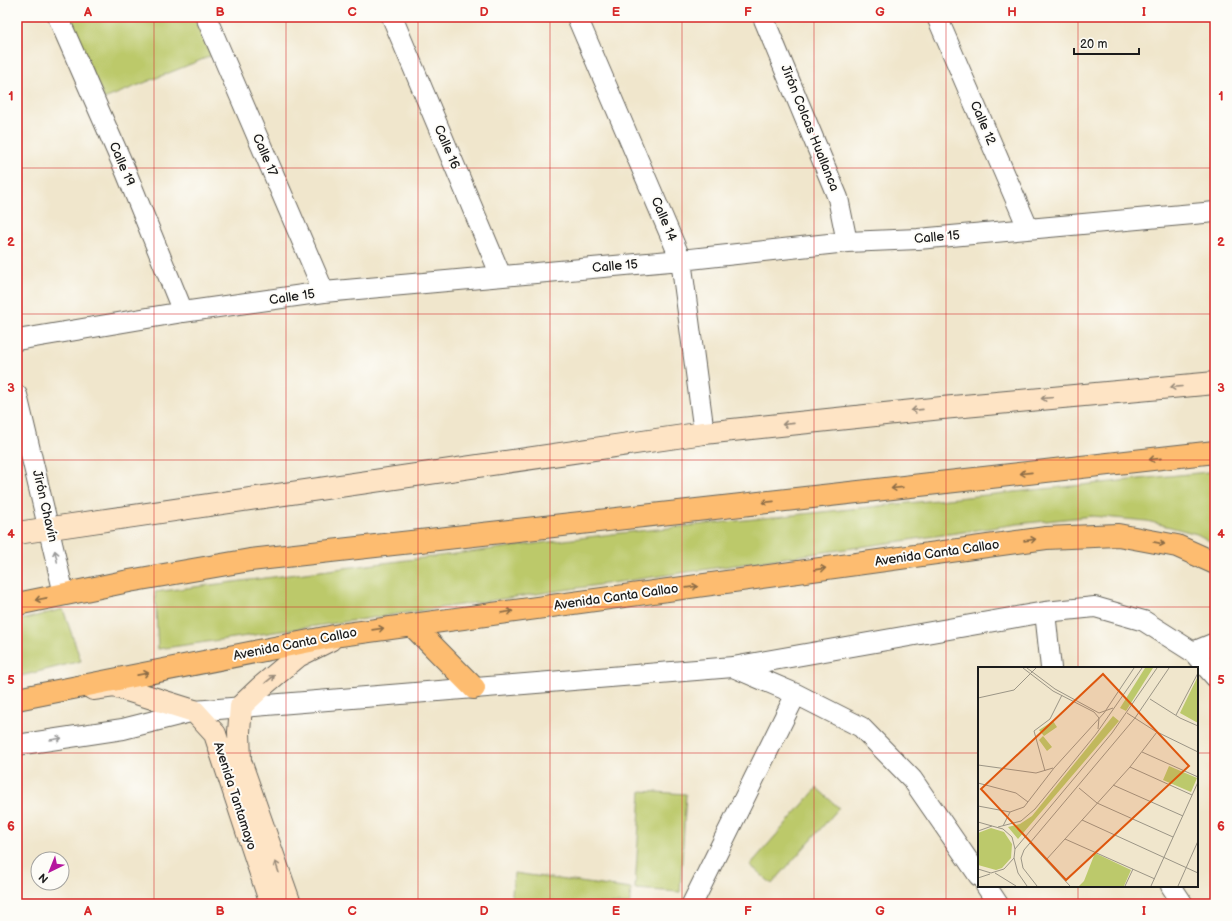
<svg xmlns="http://www.w3.org/2000/svg" width="1232" height="921" font-family="'Balsamiq Sans',sans-serif">
<style>
.green{fill:#bcc96b;stroke:#6c7244}
.lines{fill:none;stroke-linecap:round;stroke-linejoin:round}
.street-casing{stroke:#66635a;stroke-width:22}
.secondary-casing{stroke:#66635a;stroke-width:24}
.primary-casing{stroke:#66635a;stroke-width:24}
.street{stroke:#fff;stroke-width:20}
.secondary{stroke:#fee4c5;stroke-width:22}
.primary{stroke:#fdbc6f;stroke-width:22}
.oneway{stroke:#988a79}
.oneway2{stroke:#8c6c46}
.oneway3{stroke:#999}
.grid{fill:none;stroke:#d62828;stroke-width:1;stroke-opacity:0.55}
.labels{text-anchor:middle;dominant-baseline:central;stroke-width:4;stroke-linejoin:round;paint-order:stroke}
.street-label{font-size:13px;fill:#1c1c1c;stroke:#fdfcf7}
.inset-road{fill:none;stroke:#9b9586;stroke-width:1}
.view{fill:#de560d;fill-opacity:0.15;stroke:#de560d;stroke-width:2}
.inset-edge{fill:none;stroke:#1c1c1c;stroke-width:2}
.neatline{fill:none;stroke:#d62828;stroke-width:1.5}
.grid-label{font-size:13px;text-anchor:middle;font-weight:bold;fill:#d62828}
</style>
<rect width="100%" height="100%" fill="#fdfcf7"/>
<filter id="ink" filterUnits="userSpaceOnUse"><feTurbulence type="fractalNoise" baseFrequency=".025" numOctaves="2"/><feDisplacementMap in="SourceGraphic" scale="8" xChannelSelector="R" yChannelSelector="G"/><feConvolveMatrix kernelMatrix="1 2 1 2 8 2 1 2 1" color-interpolation-filters="sRGB"/></filter>
<filter id="wash" filterUnits="userSpaceOnUse"><feTurbulence type="fractalNoise" baseFrequency=".012" numOctaves="4" result="noise"/><feDisplacementMap in="SourceGraphic" scale="16" xChannelSelector="R" yChannelSelector="G"/><feGaussianBlur stdDeviation="0.9" result="paint"/><feColorMatrix in="noise" values="0 0 0 0 0 0 0 0 0 0 0 0 0 0 0 0 0 1.4 0 .05"/><feComposite in="paint" operator="in"/></filter>
<g filter="url(#wash)">
<rect width="100%" height="100%" fill="#f0e6cc"/>
<!-- green -->
<path class="green" d="M68,17h126l17,39 -107,43z
M1207,472h8v72l-18,-10 -50,-13 -55,-5 -74,8 -860,125 -3,-57 465,-59z
M63,609l18,52 -64,16v-56z
M817,788l22,20 -67,76 -22,-19z
M641,791l45,3 -6,98 -45,-3z
M514,873l117,16 -1,15h-119z"/>
</g>
<g filter="url(#ink)">
<g class="lines">
<defs>
<path id="street" d="M58,17l68,155 57,140
M206,17l118,275
M392,17l109,259
M577,17l104,243 23,173
M763,17l75,181 9,44
M937,17l91,211
M17,340l166,-28 141,-20 357,-32 166,-18 71,-3 297,-27
M17,395l47,199
M1045,612l6,56
M1193,652l22,-9
M733,667l63,27 65,33 51,52 67,97
M17,745l106,-16 71,-18 539,-44 312,-55 50,-5 49,14 49,31 22,25
M986,886l12,18
M1171,886l12,18
M692,904l104,-210"/>
<path id="secondary" d="M17,533l687,-100 238,-25 273,-25
M93,689l21,-3 80,25 21,23 56,170
M290,904l-50,-143 -1,-29 2,-26 19,-18 38,-32 32,-16"/>
<path id="primary" d="M17,604l112,-23 121,-21 965,-108
M412,625l62,63
M17,699l323,-64 706,-97 72,-3 59,11 38,17"/>
</defs>
<!-- street casing -->
<use href="#street" class="street-casing"/>
<!-- secondary casing -->
<use href="#secondary" class="secondary-casing"/>
<!-- primary casing -->
<use href="#primary" class="primary-casing"/>
<!-- street -->
<use href="#street" class="street"/>
<!-- secondary -->
<use href="#secondary" class="secondary"/>
<!-- primary -->
<use href="#primary" class="primary"/>
</g>
<!-- one-way arrows -->
<defs><path id="oneway-shaft" d="M-6 0H5M1.5-3L5.5 0L1.5 3" fill="none" stroke-width="1.6" stroke-linecap="round" stroke-linejoin="round"/></defs>
<g class="oneway">
<use href="#oneway-shaft" transform="translate(1176 387) rotate(175)"/>
<use href="#oneway-shaft" transform="translate(1047 398) rotate(175)"/>
<use href="#oneway-shaft" transform="translate(917 410) rotate(174)"/>
<use href="#oneway-shaft" transform="translate(788 424) rotate(174)"/>
<use href="#oneway-shaft" transform="translate(270 679) rotate(-39)"/>
<use href="#oneway-shaft" transform="translate(277 867) rotate(-109)"/>
</g>
<g class="oneway2">
<use href="#oneway-shaft" transform="translate(1155 459) rotate(174)"/>
<use href="#oneway-shaft" transform="translate(1026 473) rotate(174)"/>
<use href="#oneway-shaft" transform="translate(897 488) rotate(174)"/>
<use href="#oneway-shaft" transform="translate(768 502) rotate(174)"/>
<use href="#oneway-shaft" transform="translate(1030 540) rotate(-8)"/>
<use href="#oneway-shaft" transform="translate(1159 543) rotate(11)"/>
<use href="#oneway-shaft" transform="translate(820 569) rotate(-8)"/>
<use href="#oneway-shaft" transform="translate(692 587) rotate(-8)"/>
<use href="#oneway-shaft" transform="translate(41 599) rotate(169)"/>
<use href="#oneway-shaft" transform="translate(507 612) rotate(-8)"/>
<use href="#oneway-shaft" transform="translate(378 629) rotate(-8)"/>
<use href="#oneway-shaft" transform="translate(143 674) rotate(-11)"/>
</g>
<g class="oneway3">
<use href="#oneway-shaft" transform="translate(56 556) rotate(-102)"/>
<use href="#oneway-shaft" transform="translate(56 739) rotate(-9)"/>
</g>
</g>
<!-- grid -->
<path class="grid" d="M154,17v887M286,17v887M418,17v887M550,17v887M682,17v887M814,17v887M946,17v887M1078,17v651M17,168h1198M17,314h1198M17,460h1198M17,607h1198M17,753h962M1197,753h18M1078,886v18"/>
<g class="labels">
<!-- street labels -->
<g class="street-label">
<text transform="translate(983 123) rotate(67)">Calle 12</text>
<text transform="translate(810 128) rotate(68)">Jirón Colcas Huallanca</text>
<text transform="translate(447 147) rotate(67)">Calle 16</text>
<text transform="translate(265 155) rotate(67)">Calle 17</text>
<text transform="translate(122 164) rotate(67)">Calle 19</text>
<text transform="translate(664 219) rotate(67)">Calle 14</text>
<text transform="translate(937 237) rotate(-5)">Calle 15</text>
<text transform="translate(615 266) rotate(-5)">Calle 15</text>
<text transform="translate(292 297) rotate(-8)">Calle 15</text>
<text transform="translate(45 506) rotate(77)">Jirón Chavín</text>
<text transform="translate(937 553) rotate(-8)">Avenida Canta Callao</text>
<text transform="translate(616 597) rotate(-8)">Avenida Canta Callao</text>
<text transform="translate(295 644) rotate(-11)">Avenida Canta Callao</text>
<text transform="translate(235 796) rotate(72)">Avenida Tantamayo</text>
</g>
</g>
<!-- overview -->
<g transform="translate(978 667)">
<rect width="220" height="220" fill="#f0e6cc"/>
<path d="M167,1h8l-27,43 -6,-3zM220,9v47l-18,-10zM135,49l6,5 -101,118 -10,-12 12,-3 12,-8zM75,54l4,6 -13,9 -5,-6zM65,69l9,11 -5,4 -8,-11zM191,99l28,12 -6,14 -28,-12zM13,161l13,4 8,12 -1,14 -9,10 -6,2 -18,-5v-32zM117,186l36,17 -7,16h-45l5,-5z" fill="#bcc96b"/>
<path class="inset-road" d="M45,1l30,23 41,21 5,6 -1,11M49,1l28,21 44,24 14,-5M0,31l36,-8 22,-22M172,32l30,19 18,8M149,46l28,18 43,21M198,48l22,-42M164,85l56,25M0,98l58,8 17,-5M152,100l62,28M67,104l-11,-40 16,-12 12,-24M0,116l38,10 12,9M135,118l70,31M101,121l18,15 76,34M0,139l32,6 14,-5 30,-39 50,-55 30,-45M104,153l116,53M0,155l14,4M25,159l7,-14M20,160l23,-6 14,-12 61,-75 46,-66M0,164l14,-5 11,3 9,8 3,12 -1,9 -10,11 -13,4 -13,-4M87,172l90,40M52,176l40,43M37,182l97,-116 45,-65M36,191l4,15 9,13M68,193l84,-93 27,-35M17,206l21,13M0,211l12,-4M59,219l-14,-18 -2,-10 3,-8 111,-132 34,-50M147,219l8,-17M173,219l47,-104M200,219l20,-45"/>
<path class="view" d="M125,7l86,92 -123,114 -85,-91z"/>
<rect width="220" height="220" class="inset-edge"/>
</g>
<!-- margin -->
<rect width="1232" height="921" fill="none" stroke="#fdfcf7" stroke-width="44"/>
<!-- north arrow -->
<g transform="translate(50 871) rotate(223)"><circle r="19" fill="#fdfcf7" stroke="#a3a29f"/>
<path d="M0-3L7 15L0 10L-7 15Z" fill="#b5179e"/>
<text y="-6" font-size="11" font-weight="bold" text-anchor="middle" fill="#1c1c1c">N</text>
</g>
<!-- scale -->
<path d="M1074 48v6h65v-6" fill="none" stroke="#1c1c1c" stroke-width="2"/>
<text x="1080" y="48" font-size="12" fill="#1c1c1c" stroke="#fdfcf7" stroke-width="3" paint-order="stroke">20 m</text>
<rect x="22" y="22" width="1188" height="877" class="neatline"/>
<g class="grid-label">
<text x="88" y="16">A</text>
<text x="220" y="16">B</text>
<text x="352" y="16">C</text>
<text x="484" y="16">D</text>
<text x="616" y="16">E</text>
<text x="748" y="16">F</text>
<text x="880" y="16">G</text>
<text x="1012" y="16">H</text>
<text x="1144" y="16">I</text>
<text x="11" y="100">1</text>
<text x="1221" y="100">1</text>
<text x="11" y="246">2</text>
<text x="1221" y="246">2</text>
<text x="11" y="392">3</text>
<text x="1221" y="392">3</text>
<text x="11" y="538">4</text>
<text x="1221" y="538">4</text>
<text x="11" y="684">5</text>
<text x="1221" y="684">5</text>
<text x="11" y="830">6</text>
<text x="1221" y="830">6</text>
<text x="88" y="915">A</text>
<text x="220" y="915">B</text>
<text x="352" y="915">C</text>
<text x="484" y="915">D</text>
<text x="616" y="915">E</text>
<text x="748" y="915">F</text>
<text x="880" y="915">G</text>
<text x="1012" y="915">H</text>
<text x="1144" y="915">I</text>
</g>
</svg>
